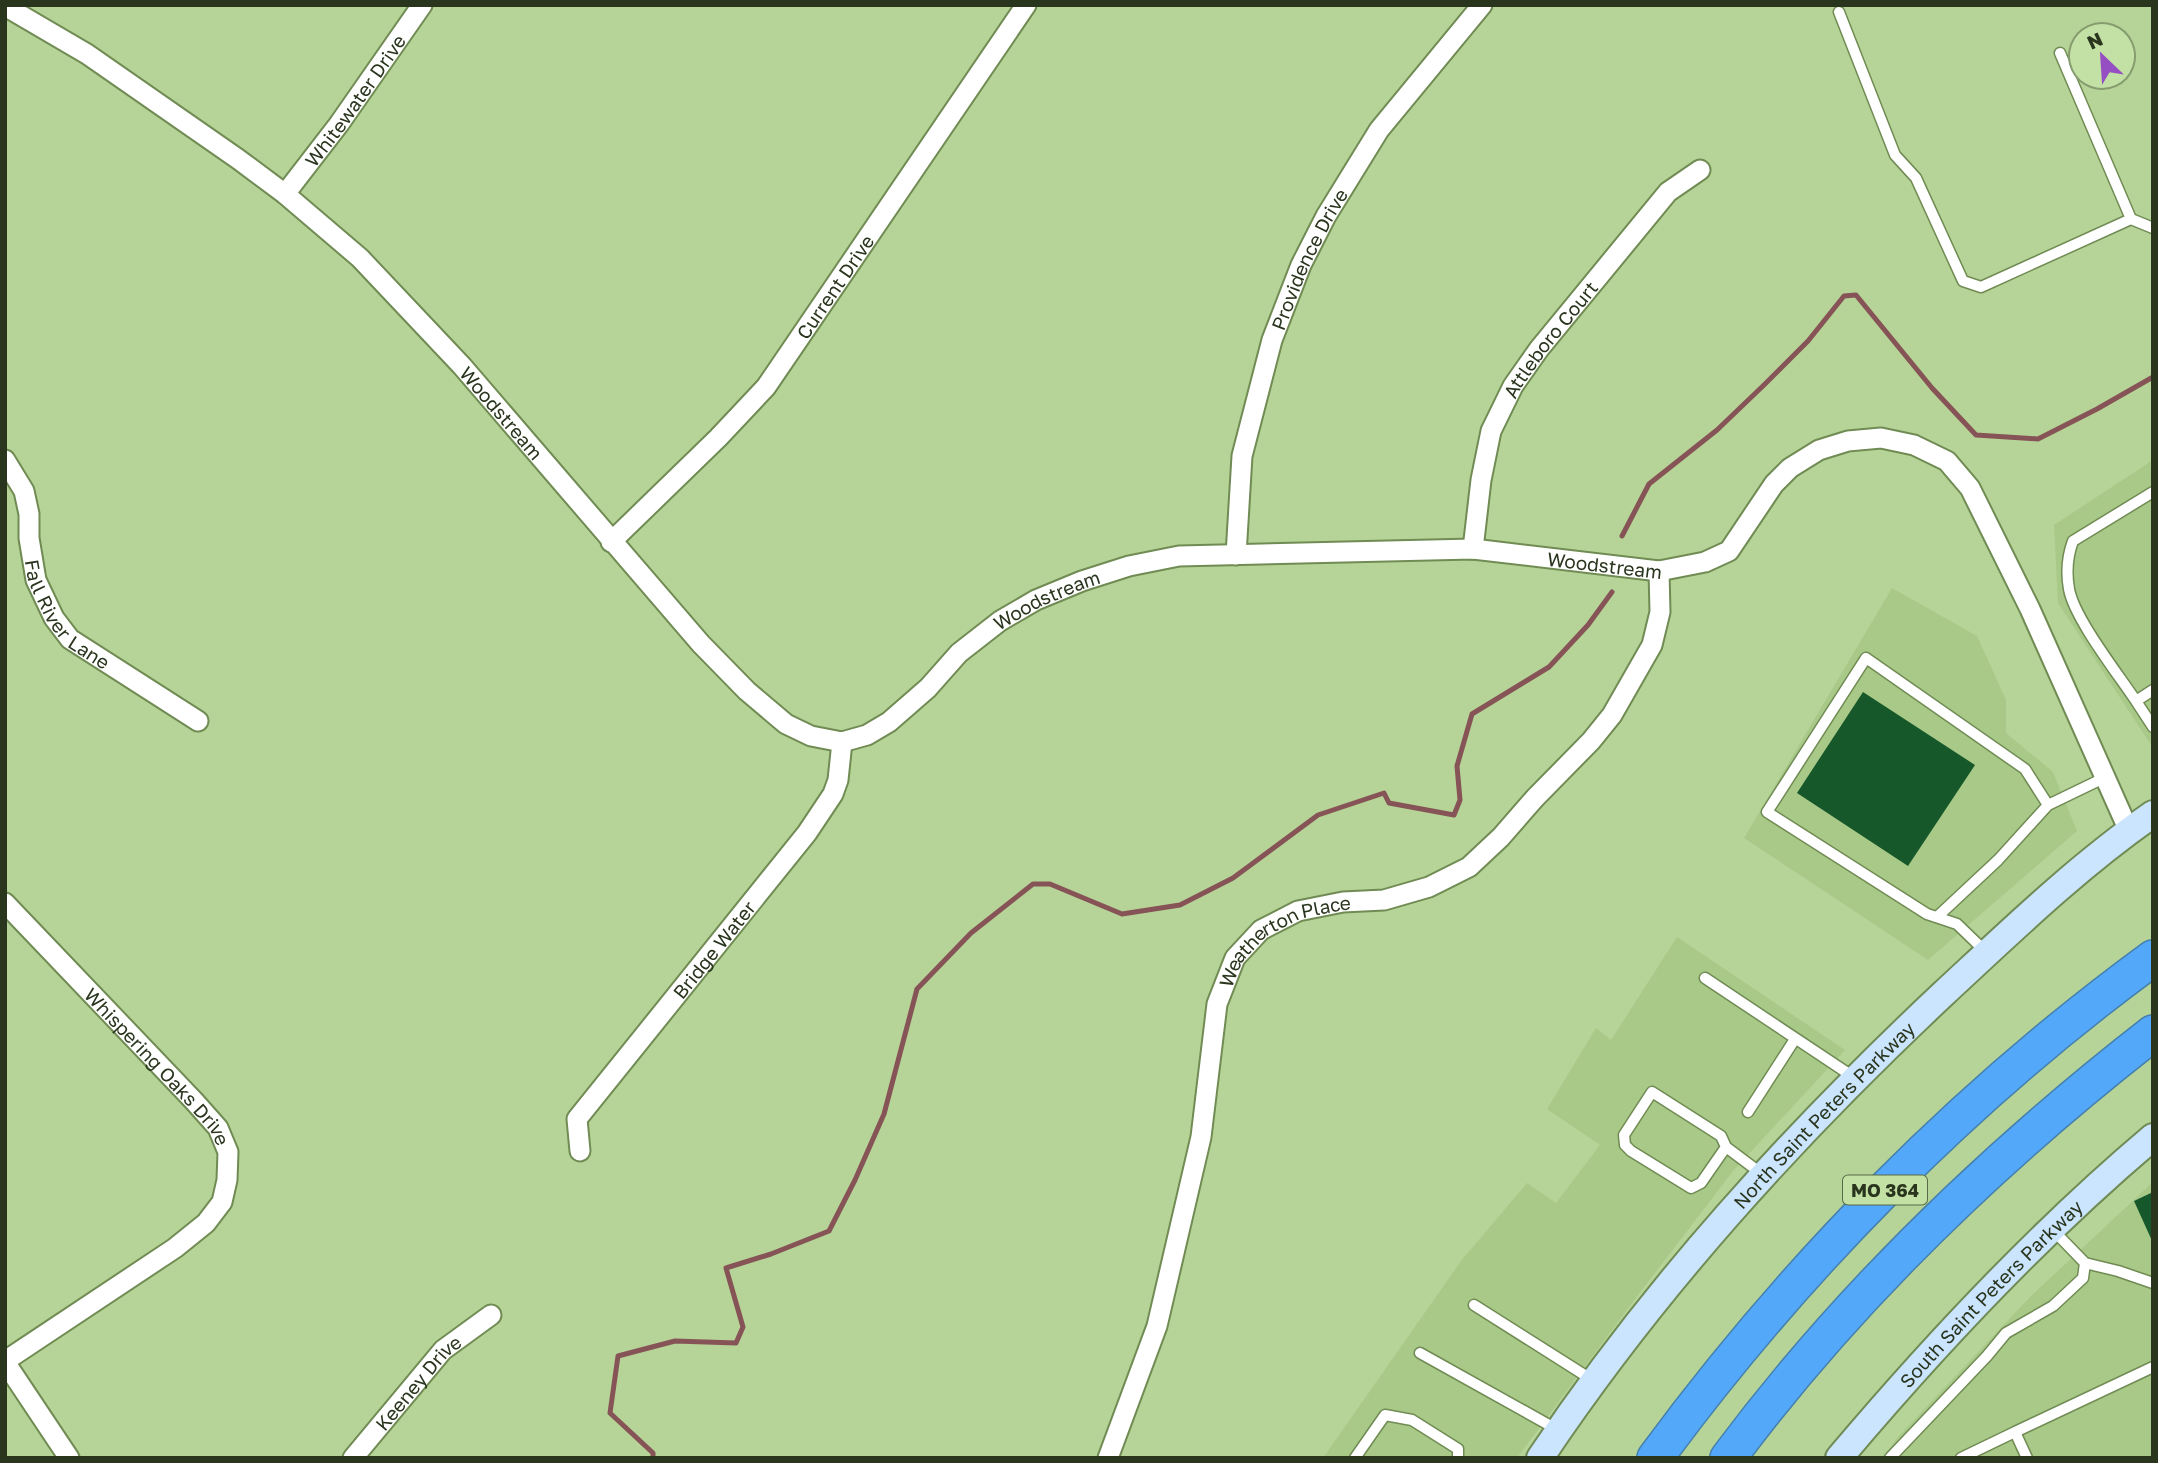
<svg xmlns="http://www.w3.org/2000/svg" width="2158" height="1463" font-family="'Golos Text',sans-serif">
<style>
.built{fill:#a8c988}
.lines{fill:none;stroke-linecap:round;stroke-linejoin:round}
.stream{stroke:#865456;stroke-width:5}
.building{fill:#17582b}
.service-casing{stroke:#708b53;stroke-width:13}
.minor-casing{stroke:#708b53;stroke-width:23}
.secondary-casing{stroke:#708b53;stroke-width:30}
.motorway-casing{stroke:#4580ad;stroke-width:38}
.service{stroke:#fff;stroke-width:10}
.minor{stroke:#fff;stroke-width:19}
.secondary{stroke:#cbe5fe;stroke-width:26}
.motorway{stroke:#53a8fa;stroke-width:35}
.labels{text-anchor:middle;dominant-baseline:central;stroke-width:7;stroke-linejoin:round;paint-order:stroke}
.shield{fill:#c3e1a5;stroke:#586946;stroke-width:2}
.shield-label{font-size:18px;font-weight:bold;fill:#2a351e}
.street-label{font-size:19px;fill:#2a351e;stroke:#c3e1a5}
</style>
<rect width="100%" height="100%" fill="#b6d498"/>
<!-- built -->
<path class="built" d="M2153,460v288l-95,-145 -4,-78z
M1892,588l85,48 29,64v33l47,39 24,59 -149,129 -184,-122z
M1677,937l168,113 -112,121 -101,132 -115,155h-194l138,-197 66,-78 29,20 44,-58 -53,-36 49,-81 15,12z
M2153,1182v276h-271l16,-21 133,-141z"/>
<g class="lines">
<!-- stream -->
<path class="stream" d="M1622,536l27,-52 68,-54 48,-46 43,-43 36,-45 12,-1 76,93 44,47 62,4 59,-30 56,-32
M653,1458v-5l-43,-40 8,-57 57,-15 61,2 7,-16 -17,-59 45,-14 58,-23 26,-51 29,-66 33,-125 54,-56 62,-49h17l72,30 58,-9 53,-27 85,-63 66,-22 5,10 65,12 6,-15 -3,-34 15,-52 77,-47 39,-42 24,-33"/>
</g>
<!-- building -->
<path class="building" d="M1863,692l112,73 -67,101 -111,-73z
M2153,1192v51l-19,-42z"/>
<g class="lines">
<defs>
<path id="service" d="M1839,12l56,143 21,23 47,103 18,6 150,-68 22,9
M2060,53l71,166
M2153,492l-80,49c-6,16 -7,31 -4,48 5,29 49,85 67,112l17,-11
M2136,701l17,26
M1937,917l61,-57 50,-55
M1987,953l-30,-29 -30,-10 -160,-102 99,-154 159,111 23,36 58,-28
M1705,978l150,100
M1748,1112l47,-73
M1726,1147l-25,36 -10,5 -60,-37 -6,-6 -1,-10 28,-43 69,44 5,11 36,27
M2085,1263l33,8 35,12
M1474,1305l120,76
M1420,1353l138,77
M1355,1458l30,-43 27,5 46,29v9
M1890,1458l97,-102 19,-23 47,-27 30,-28 2,-15 -33,-34
M1961,1458l54,-26
M2027,1458l-12,-26 138,-65"/>
<g id="minor">
<path id="s1" d="M5,6l82,48 151,105 47,35 75,64 102,108 239,278 46,47 39,33 25,12 31,6 25,-7 22,-13 39,-34 31,-35 41,-32 36,-21 46,-19 47,-15 50,-10 294,-7 186,22 46,-9 24,-11 45,-67 16,-16 29,-18 29,-9 33,-3 33,7 33,16 23,27 60,121 99,222"/>
<path id="s2" d="M285,194l54,-70 83,-119"/>
<path id="s3" d="M5,460l19,31 5,23v24l7,42 18,38 16,21 128,82"/>
<path id="s4" d="M611,542l107,-104 48,-51 260,-382"/>
<path id="s5" d="M1473,549l8,-69 10,-49 22,-45 26,-37 129,-157 32,-22"/>
<path id="s6" d="M1236,555l6,-99 30,-116 29,-75 25,-49 53,-86 103,-125"/>
<path id="s7" d="M5,903l189,198 24,27 10,24 -1,28 -5,22 -16,21 -31,25 -170,113"/>
<path id="s8" d="M580,1151l-3,-32 230,-286 26,-39 5,-14 4,-38"/>
<path d="M5,1362l64,96"/>
<path id="s9" d="M353,1458l90,-108 48,-35"/>
<path id="s10" d="M1108,1458l49,-132 44,-189 16,-133 18,-46 26,-28 37,-19 45,-9 41,-2 45,-13 40,-20 32,-30 34,-39 56,-57 21,-26 40,-70 8,-33 -1,-41"/>
</g>
<g id="secondary">
<path id="s11" d="M1540,1458c115,-172 253,-323 403,-464 68,-63 134,-127 210,-180"/>
<path id="s12" d="M1839,1458c97,-115 199,-224 314,-321"/>
</g>
<path id="motorway" d="M1655,1458c139,-189 308,-361 498,-500
M1728,1458c120,-161 267,-302 425,-425"/>
</defs>
<!-- service casing -->
<use href="#service" class="service-casing"/>
<!-- minor casing -->
<use href="#minor" class="minor-casing"/>
<!-- secondary casing -->
<use href="#secondary" class="secondary-casing"/>
<!-- motorway casing -->
<use href="#motorway" class="motorway-casing"/>
<!-- service -->
<use href="#service" class="service"/>
<!-- minor -->
<use href="#minor" class="minor"/>
<!-- secondary -->
<use href="#secondary" class="secondary"/>
<!-- motorway -->
<use href="#motorway" class="motorway"/>
</g>
<g class="labels">
<!-- shield labels -->
<rect class="shield" x="1843" y="1175.5" width="84" height="29" rx="5"/>
<g class="shield-label">
<text x="1885" y="1190">MO 364</text>
</g>
<!-- street labels -->
<g class="street-label">
<text stroke="none"><textPath href="#s2" startOffset="117">Whitewater Drive</textPath></text>
<text stroke="none"><textPath href="#s6" startOffset="308">Providence Drive</textPath></text>
<text stroke="none"><textPath href="#s4" startOffset="341">Current Drive</textPath></text>
<text stroke="none"><textPath href="#s5" startOffset="229">Attleboro Court</textPath></text>
<text stroke="none"><textPath href="#s1" startOffset="646">Woodstream</textPath></text>
<text stroke="none"><textPath href="#s1" startOffset="1948">Woodstream</textPath></text>
<text stroke="none"><textPath href="#s1" startOffset="1381">Woodstream</textPath></text>
<text stroke="none"><textPath href="#s3" startOffset="173">Fall River Lane</textPath></text>
<text stroke="none"><textPath href="#s10" startOffset="570">Weatherton Place</textPath></text>
<text stroke="none"><textPath href="#s8" startOffset="250">Bridge Water</textPath></text>
<text stroke="none"><textPath href="#s7" startOffset="224">Whispering Oaks Drive</textPath></text>
<text stroke="none"><textPath href="#s11" startOffset="446">North Saint Peters Parkway</textPath></text>
<text stroke="none"><textPath href="#s12" startOffset="224">South Saint Peters Parkway</textPath></text>
<text stroke="none"><textPath href="#s9" startOffset="100">Keeney Drive</textPath></text>
</g>
</g>
<!-- border -->
<rect width="2158" height="1463" fill="none" stroke="#2a351e" stroke-width="14"/>
<!-- north arrow -->
<g transform="translate(2102 56) rotate(335)"><circle r="33" fill="#c3e1a5" stroke="#869c6f" stroke-width="2"/>
<path d="M0-5L12 26L0 18L-12 26Z" fill="#954fc3"/>
<text y="-10" font-size="19" font-weight="bold" text-anchor="middle" fill="#2a351e">N</text>
</g>
</svg>
